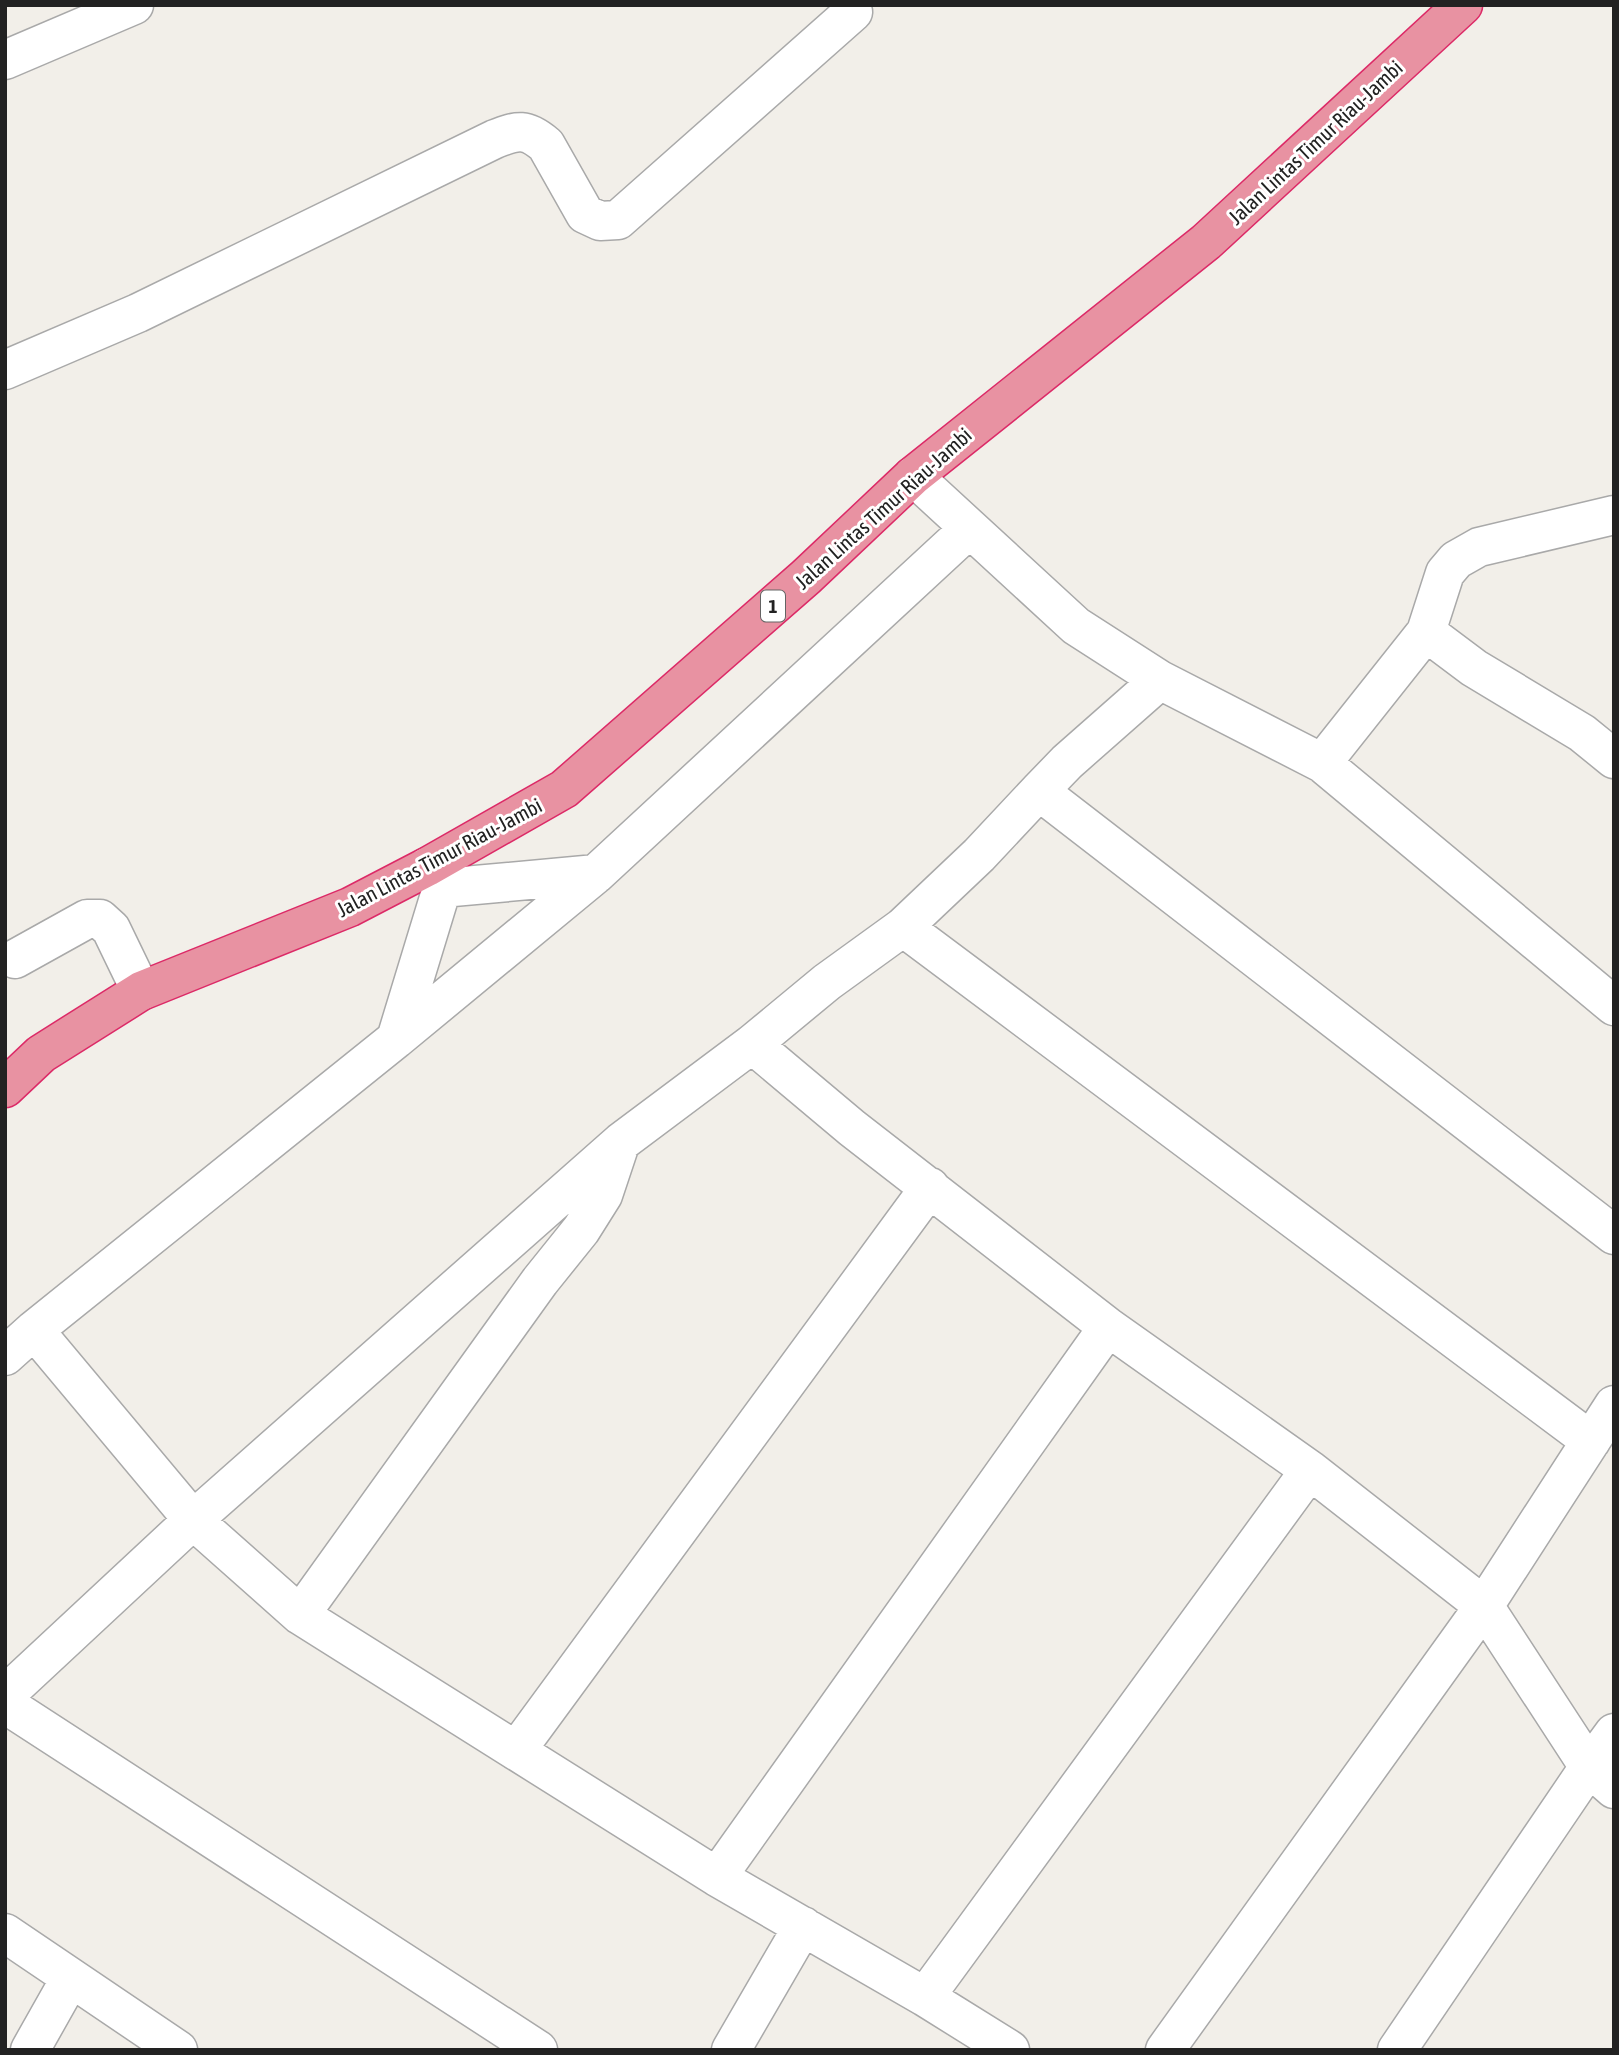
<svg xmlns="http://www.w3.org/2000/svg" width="1619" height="2055" font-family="'Asap Condensed',sans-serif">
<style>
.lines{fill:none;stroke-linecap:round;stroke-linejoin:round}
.minor-casing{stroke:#a9a9a9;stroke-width:41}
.highway-casing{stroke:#dc2a67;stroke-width:41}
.minor{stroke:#fff;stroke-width:38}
.highway{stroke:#e892a2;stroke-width:38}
.labels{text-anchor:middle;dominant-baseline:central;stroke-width:6;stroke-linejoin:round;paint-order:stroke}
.shield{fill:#fff;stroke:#646464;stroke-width:2}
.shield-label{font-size:19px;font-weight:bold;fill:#222}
.street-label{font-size:21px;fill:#222;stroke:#fff}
</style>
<rect width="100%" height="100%" fill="#f2efe9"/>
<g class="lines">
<defs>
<path id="minor" d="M5,60l129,-55
M5,370l133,-57 357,-174c23,-9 31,-11 51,6l39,69 15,7 18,-1 235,-208
M913,476l163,150 84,54 162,83 292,243
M1426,632l19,-59 11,-13 23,-13 135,-32
M1160,680l-93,82 -28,29 575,444
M1322,763l104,-131 48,36 108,65 32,26
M1039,791l-60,64 -76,72 688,514
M442,888l154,-14
M903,927l-76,55 -75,62 100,84 256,199 202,143 174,136 105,161 -192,283
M15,959l72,-40h13l11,10 30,62
M396,1039l200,-165 373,-345
M34,1330l159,190 107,95 417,262 208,120 85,53
M5,1356l29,-26 362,-291 46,-151 -15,-21
M300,1615l240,-334 41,-51 22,-35 17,-51
M5,1695l188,-175 428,-378 131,-98
M5,1704l533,346
M1614,1733l-25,34 25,22
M516,1751l414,-564
M717,1877l391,-550
M5,1933l173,117
M925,1997l385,-527
M30,2050l40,-71
M731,2050l72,-124
M1165,2050l319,-444 130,-201"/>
<path id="highway" d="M5,1088l36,-34 100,-63 209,-84 77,-40 137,-78 242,-212 107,-101 293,-234 257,-237"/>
</defs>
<!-- minor casing -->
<use href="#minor" class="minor-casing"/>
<!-- highway casing -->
<use href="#highway" class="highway-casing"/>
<!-- minor -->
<use href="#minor" class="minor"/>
<!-- highway -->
<use href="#highway" class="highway"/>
</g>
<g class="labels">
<!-- shield labels -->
<rect class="shield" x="761" y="590.5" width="24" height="31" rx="5"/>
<g class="shield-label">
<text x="773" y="606">1</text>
</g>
<!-- street labels -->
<g class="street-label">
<text transform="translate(1315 142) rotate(-43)">Jalan Lintas Timur Riau-Jambi</text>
<text transform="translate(883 508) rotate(-42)">Jalan Lintas Timur Riau-Jambi</text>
<text transform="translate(439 857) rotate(-28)">Jalan Lintas Timur Riau-Jambi</text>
</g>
</g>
<!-- border -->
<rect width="1619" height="2055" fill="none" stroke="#222222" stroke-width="14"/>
</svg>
